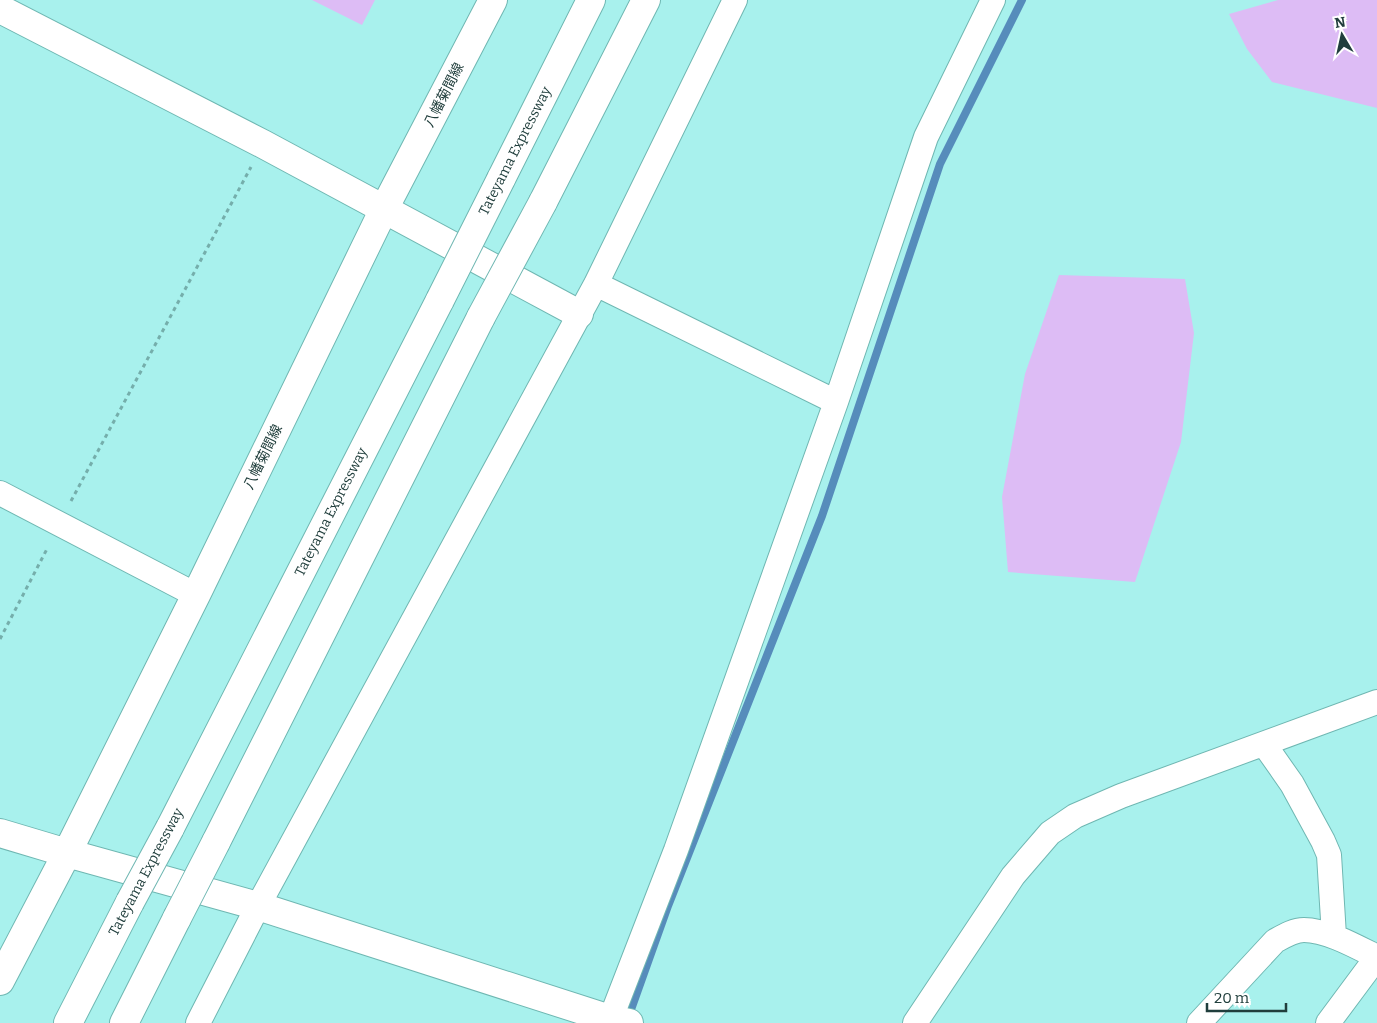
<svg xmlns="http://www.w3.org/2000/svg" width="1377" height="1023" font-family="Bitter,'Noto Sans JP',serif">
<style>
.green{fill:#ddbcf5}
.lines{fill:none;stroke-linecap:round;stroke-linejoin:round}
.stream{stroke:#568cbb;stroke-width:8}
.minor-casing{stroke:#6fb7b2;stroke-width:26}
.tertiary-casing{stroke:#6fb7b2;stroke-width:30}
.secondary-casing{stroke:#6fb7b2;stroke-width:30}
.motorway-casing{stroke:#6fb7b2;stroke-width:30}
.path{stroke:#75aeab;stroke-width:3;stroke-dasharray:4 4;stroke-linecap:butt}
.minor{stroke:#fff;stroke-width:24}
.tertiary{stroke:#fff;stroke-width:28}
.secondary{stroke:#fff;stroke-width:28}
.motorway{stroke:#fff;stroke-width:28}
.motorway-bridge-casing{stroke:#6fb7b2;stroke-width:30;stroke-linecap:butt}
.motorway-bridge{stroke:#fff;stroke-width:28}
.labels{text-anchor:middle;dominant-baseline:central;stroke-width:4;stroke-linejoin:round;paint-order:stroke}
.street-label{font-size:14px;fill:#203e3c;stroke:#fff}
</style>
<rect width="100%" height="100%" fill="#a8f1ed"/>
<!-- green -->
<path class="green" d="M312,0h63l-13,25z
M1278,0h99v108l-105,-26 -25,-33 -18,-35z
M1059,275l126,4 9,54 -13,109 -46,140 -127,-10 -6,-75 23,-123z"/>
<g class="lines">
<!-- stream -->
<path class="stream" d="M628,1018l40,-112 154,-390 118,-352 82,-164"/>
<defs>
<path id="minor" d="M596,284l240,118
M0,493l196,102
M1264,744l28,40 31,57 6,14 5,81
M198,1023l60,-117 338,-622 139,-284
M609,1023l67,-173 160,-448 90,-265 67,-137
M915,1023l98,-147 37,-43 25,-17 46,-20 256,-94
M1199,1023l76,-82c9,-5 19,-11 29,-11 23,0 53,17 73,27
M1328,1023l49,-66"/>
<path id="tertiary" d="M0,9l263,135 316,170
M0,981l67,-128 191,53 352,113 19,4"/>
<path id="secondary" d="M0,833l67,20 129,-258 188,-386 109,-209"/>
<path id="motorway" d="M501,179l90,-179
M543,202l103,-202
M170,828l270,-528
M216,842l265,-525
M68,1023l62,-121
M124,1023l53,-105"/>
</defs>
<!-- minor casing -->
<use href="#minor" class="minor-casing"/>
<!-- tertiary casing -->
<use href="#tertiary" class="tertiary-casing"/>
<!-- secondary casing -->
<use href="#secondary" class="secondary-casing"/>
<!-- motorway casing -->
<use href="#motorway" class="motorway-casing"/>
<!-- path -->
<path class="path" d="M71,501l180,-334
M0,639l48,-92"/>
<!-- minor -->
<use href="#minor" class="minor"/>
<!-- tertiary -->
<use href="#tertiary" class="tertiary"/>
<!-- secondary -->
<use href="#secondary" class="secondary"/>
<!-- motorway -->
<use href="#motorway" class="motorway"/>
<defs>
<path id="motorway-bridge" d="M440,300l61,-121
M481,317l62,-115
M130,902l40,-74
M177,918l39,-76"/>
</defs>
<!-- motorway-bridge casing -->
<use href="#motorway-bridge" class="motorway-bridge-casing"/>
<!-- motorway-bridge -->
<use href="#motorway-bridge" class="motorway-bridge"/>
</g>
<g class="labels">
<!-- street labels -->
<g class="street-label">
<text transform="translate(444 95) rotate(-63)">八幡菊間線</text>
<text transform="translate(515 151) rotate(-63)">Tateyama Expressway</text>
<text transform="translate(263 457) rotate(-64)">八幡菊間線</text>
<text transform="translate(331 512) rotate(-63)">Tateyama Expressway</text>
<text transform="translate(146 872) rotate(-62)">Tateyama Expressway</text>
</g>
</g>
<!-- north arrow -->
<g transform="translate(1342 35) rotate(351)" stroke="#ffffff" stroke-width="4" paint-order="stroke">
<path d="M0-4L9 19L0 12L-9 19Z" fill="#203e3c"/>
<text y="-8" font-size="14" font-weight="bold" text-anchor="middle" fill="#203e3c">N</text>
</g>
<!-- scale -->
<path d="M1207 1003v8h79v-8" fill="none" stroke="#203e3c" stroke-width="2.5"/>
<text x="1214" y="1003" font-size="15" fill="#203e3c" stroke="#ffffff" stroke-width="4" paint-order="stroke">20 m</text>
</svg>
